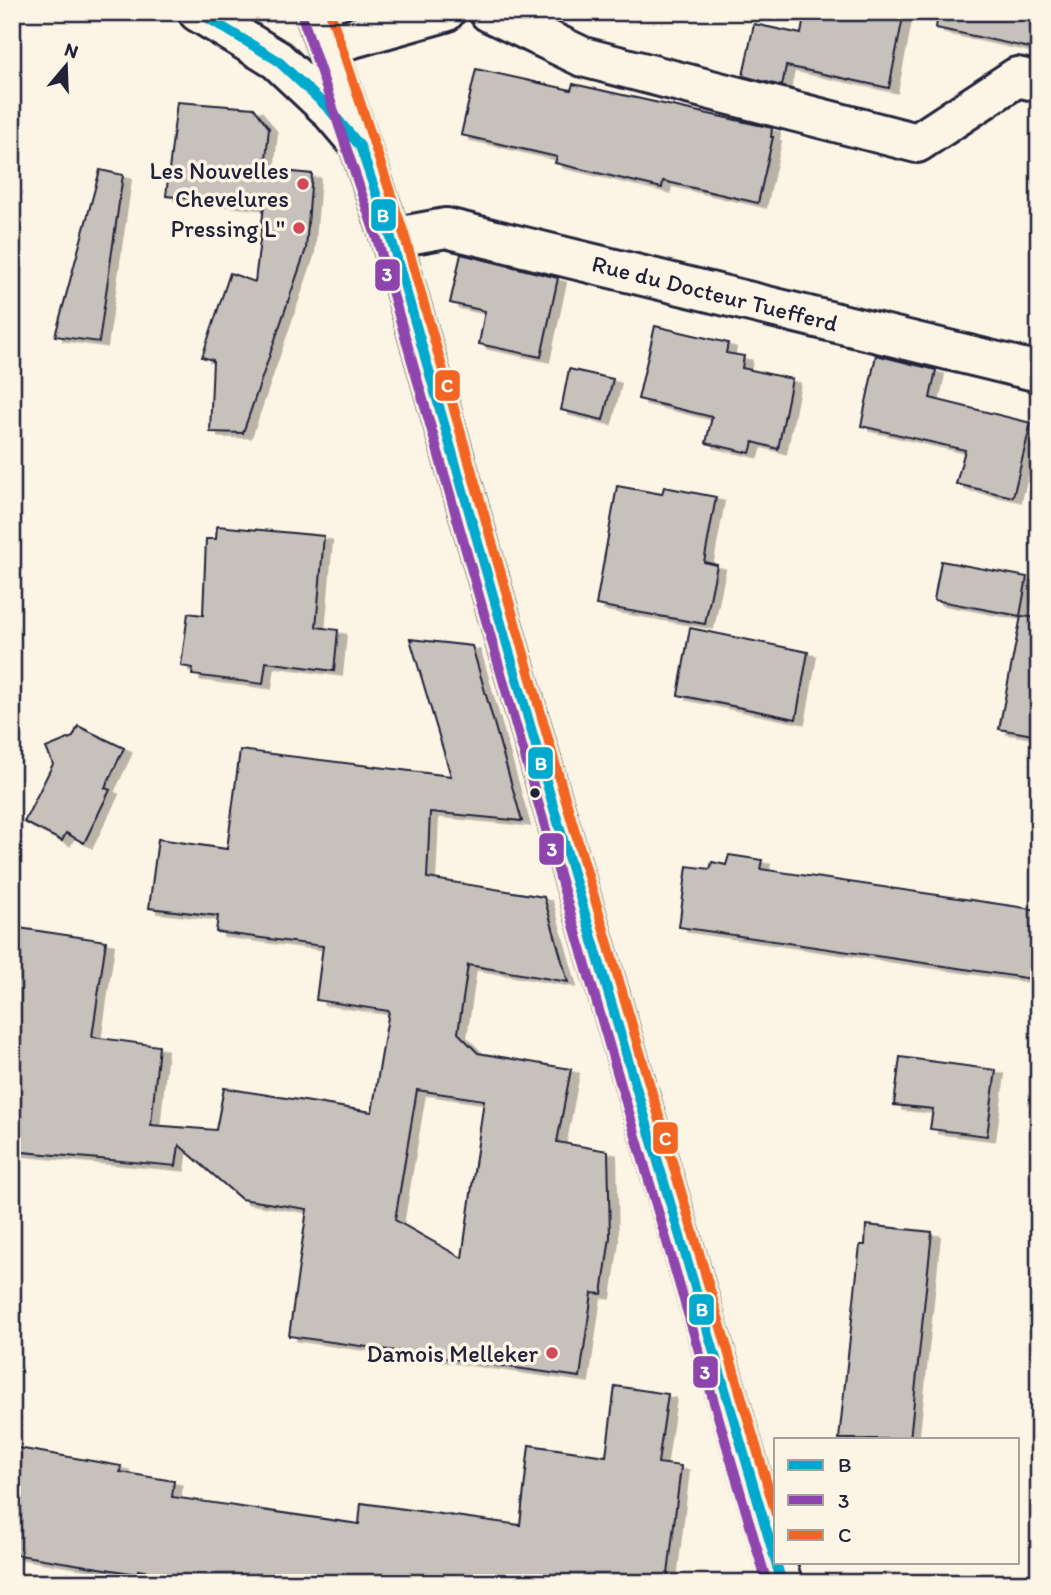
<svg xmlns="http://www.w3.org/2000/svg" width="1051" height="1595" font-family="Itim,sans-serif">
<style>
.building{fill:#c6c1bb;stroke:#22223b;stroke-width:2;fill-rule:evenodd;filter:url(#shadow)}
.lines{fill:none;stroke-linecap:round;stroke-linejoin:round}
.minor-casing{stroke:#22223b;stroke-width:44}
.minor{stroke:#fcf5e5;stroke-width:38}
.bus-1-casing{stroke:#fcf5e5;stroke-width:16}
.bus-2-casing{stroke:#fcf5e5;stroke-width:16}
.bus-3-casing{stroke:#fcf5e5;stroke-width:16}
.bus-1{stroke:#00a9ce;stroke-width:10}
.bus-2{stroke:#8e44ad;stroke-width:10}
.bus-3{stroke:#f26522;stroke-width:10}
.poi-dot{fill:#d1495b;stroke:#fcf5e5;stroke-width:2.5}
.bus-dot{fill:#22223b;stroke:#fcf5e5;stroke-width:2.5}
.labels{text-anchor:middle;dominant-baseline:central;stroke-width:7;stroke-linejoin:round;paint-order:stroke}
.poi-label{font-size:24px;fill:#22223b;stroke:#fcf5e5;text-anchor:end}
.street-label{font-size:24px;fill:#22223b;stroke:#fcf5e5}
.line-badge{stroke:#fcf5e5;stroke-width:2.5}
.badge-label{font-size:19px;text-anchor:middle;font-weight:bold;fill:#fff}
</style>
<defs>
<filter id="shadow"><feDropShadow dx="8" dy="4.5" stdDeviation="0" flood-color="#0004"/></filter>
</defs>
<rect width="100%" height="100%" fill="#fcf5e5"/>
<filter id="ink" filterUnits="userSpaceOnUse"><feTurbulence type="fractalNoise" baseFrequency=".0143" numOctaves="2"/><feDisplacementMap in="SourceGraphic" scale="14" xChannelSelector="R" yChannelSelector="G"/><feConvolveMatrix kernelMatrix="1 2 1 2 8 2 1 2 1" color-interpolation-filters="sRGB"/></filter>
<g filter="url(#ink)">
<!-- building -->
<path class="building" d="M805,12h99l-15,76 -103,-22 -4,20 -39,-10 11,-52 47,10z
M938,12h101v38l-103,-22z
M476,69l95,21 2,-6 199,44 -1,9h2l-15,66 -95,-22 -1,7 -107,-25 2,-6 -96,-22z
M177,102l77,6 15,20 -4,41 47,5 -6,75 -63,184 -33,-1 3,-72 -11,-3 28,-84 25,9 9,-76 -98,-10z
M100,170l23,5 -24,167 -44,-6z
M461,254l97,24 -17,79 -62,-13 6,-33 -35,-8z
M655,326l73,17 -2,10 18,3 -2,12 50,11 -14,70 -25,-7 -3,11 -44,-10 6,-26 -74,-18z
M876,355l60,15 -6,28 101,25 -18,74 -57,-13 9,-34 -104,-24z
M569,369l44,10 -10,41 -42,-10z
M617,486l45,8 2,-7 52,10 -12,65 13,3 -12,59 -109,-19z
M217,526l107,10 -8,91 22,3 -4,41 -68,-9 -3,22 -71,-9 1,-7 -12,-2 7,-53 15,2 3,-76h10z
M941,561l86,16 -7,39 -86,-16z
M1021,616l18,2v118l-40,-7z
M690,628l118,24 -12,67 -118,-24z
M410,639l62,7 50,175 -92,-9 -3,66 117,19 24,85 -100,-17 -10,68 20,20 93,16 -14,73 51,9 2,86 -8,57 -10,-1 -12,84 -291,-41 18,-127 -66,-10 -62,-54 -3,21 -164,-15 7,-82 -7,-1v-141l94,14 -14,96 67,9 -8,79 65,5 8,-42 148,24 17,-101 -73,-11 7,-54 -107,-14 2,-16 -69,-8 9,-69 69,10 13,-99 211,26zM417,1090l67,10 -22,158 -67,-38z
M78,726l46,22 -19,40 5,2 -26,53 -18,-10 -4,8 -38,-19 29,-58 -7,-16 27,-11z
M729,855l33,5 -2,9 279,41v70l-360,-53 8,-61 23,3 2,-7 14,3z
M900,1057l96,13 -9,66 -57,-7 3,-20 -39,-4z
M866,1225l66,7 -22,207h-71l21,-194h5z
M615,1386l53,8 -10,69 23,3 -14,117h-459l-70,-13 -1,4 -125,-20v-107l109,19 -1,6 54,9 -2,16 187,27 2,-21 159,22 9,-80 77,11z"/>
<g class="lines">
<defs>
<path id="minor" d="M198,12l79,48 52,49 23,27
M315,12l76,226 159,557 232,788
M489,12l94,45 334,86 100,-66 22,5
M328,45l117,-33
M391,238l55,-10 593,144"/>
</defs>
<!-- minor casing -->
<use href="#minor" class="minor-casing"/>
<!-- minor -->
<use href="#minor" class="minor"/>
<defs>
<path id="bus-1" d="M198,12l79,48 52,49 31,37 31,92 159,557 232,788"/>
<path id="bus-2" d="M302,16l76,226 159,557 230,784"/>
<path id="bus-3" d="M330,12l74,222 159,557 213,723"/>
</defs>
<!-- bus-1 casing -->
<use href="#bus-1" class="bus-1-casing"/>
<!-- bus-2 casing -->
<use href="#bus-2" class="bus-2-casing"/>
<!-- bus-3 casing -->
<use href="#bus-3" class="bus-3-casing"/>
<!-- bus-1 -->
<use href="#bus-1" class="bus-1"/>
<!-- bus-2 -->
<use href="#bus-2" class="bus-2"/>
<!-- bus-3 -->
<use href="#bus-3" class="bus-3"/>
</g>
</g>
<!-- markers -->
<g class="poi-dot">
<circle cx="303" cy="184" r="7"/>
<circle cx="299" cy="228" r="7"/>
<circle cx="552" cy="1353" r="7"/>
</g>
<circle class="bus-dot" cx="535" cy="793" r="6"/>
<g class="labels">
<!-- poi labels -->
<g class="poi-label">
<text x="289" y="170">Les Nouvelles<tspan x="289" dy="28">Chevelures</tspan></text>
<text x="285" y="228">Pressing L''</text>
<text x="538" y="1353">Damois Melleker</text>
</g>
<!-- street labels -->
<g class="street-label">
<text transform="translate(715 293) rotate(14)">Rue du Docteur Tuefferd</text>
</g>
</g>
<g class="line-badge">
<rect x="370" y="198" width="27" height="34" rx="7" fill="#00a9ce"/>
<rect x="374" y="258" width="27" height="34" rx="7" fill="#8e44ad"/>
<rect x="434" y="369" width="27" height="33" rx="7" fill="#f26522"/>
<rect x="527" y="746" width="27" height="34" rx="7" fill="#00a9ce"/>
<rect x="538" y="832" width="27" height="34" rx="7" fill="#8e44ad"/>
<rect x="652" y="1121" width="27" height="34" rx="7" fill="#f26522"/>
<rect x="688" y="1293" width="27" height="33" rx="7" fill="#00a9ce"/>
<rect x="692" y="1355" width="27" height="34" rx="7" fill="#8e44ad"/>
</g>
<g class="badge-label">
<text x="383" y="222">B</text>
<text x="387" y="281">3</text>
<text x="447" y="392">C</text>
<text x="541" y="770">B</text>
<text x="552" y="856">3</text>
<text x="665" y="1145">C</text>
<text x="702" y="1316">B</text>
<text x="705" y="1379">3</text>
</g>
<!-- margin -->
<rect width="1051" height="1595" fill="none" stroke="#fcf5e5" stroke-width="42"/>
<rect x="21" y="21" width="1009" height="1553" fill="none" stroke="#22223b" stroke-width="2.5" filter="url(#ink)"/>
<!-- legend -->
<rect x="774" y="1438" width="245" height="126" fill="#fcf5e5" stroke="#a5a1a1" stroke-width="2"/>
<rect x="788" y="1460" width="35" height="10" fill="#00a9ce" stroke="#a5a1a1" stroke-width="2"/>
<text x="838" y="1472" font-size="21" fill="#22223b">B</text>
<rect x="788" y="1495" width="35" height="10" fill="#8e44ad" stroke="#a5a1a1" stroke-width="2"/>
<text x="838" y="1508" font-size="21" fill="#22223b">3</text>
<rect x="788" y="1530" width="35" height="10" fill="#f26522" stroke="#a5a1a1" stroke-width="2"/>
<text x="838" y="1542" font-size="21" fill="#22223b">C</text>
<!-- north arrow -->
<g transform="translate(66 66) rotate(19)" stroke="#fcf5e5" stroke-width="5" paint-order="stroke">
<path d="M0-5L12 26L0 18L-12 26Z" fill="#22223b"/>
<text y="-10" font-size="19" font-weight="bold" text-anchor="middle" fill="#22223b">N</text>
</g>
</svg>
